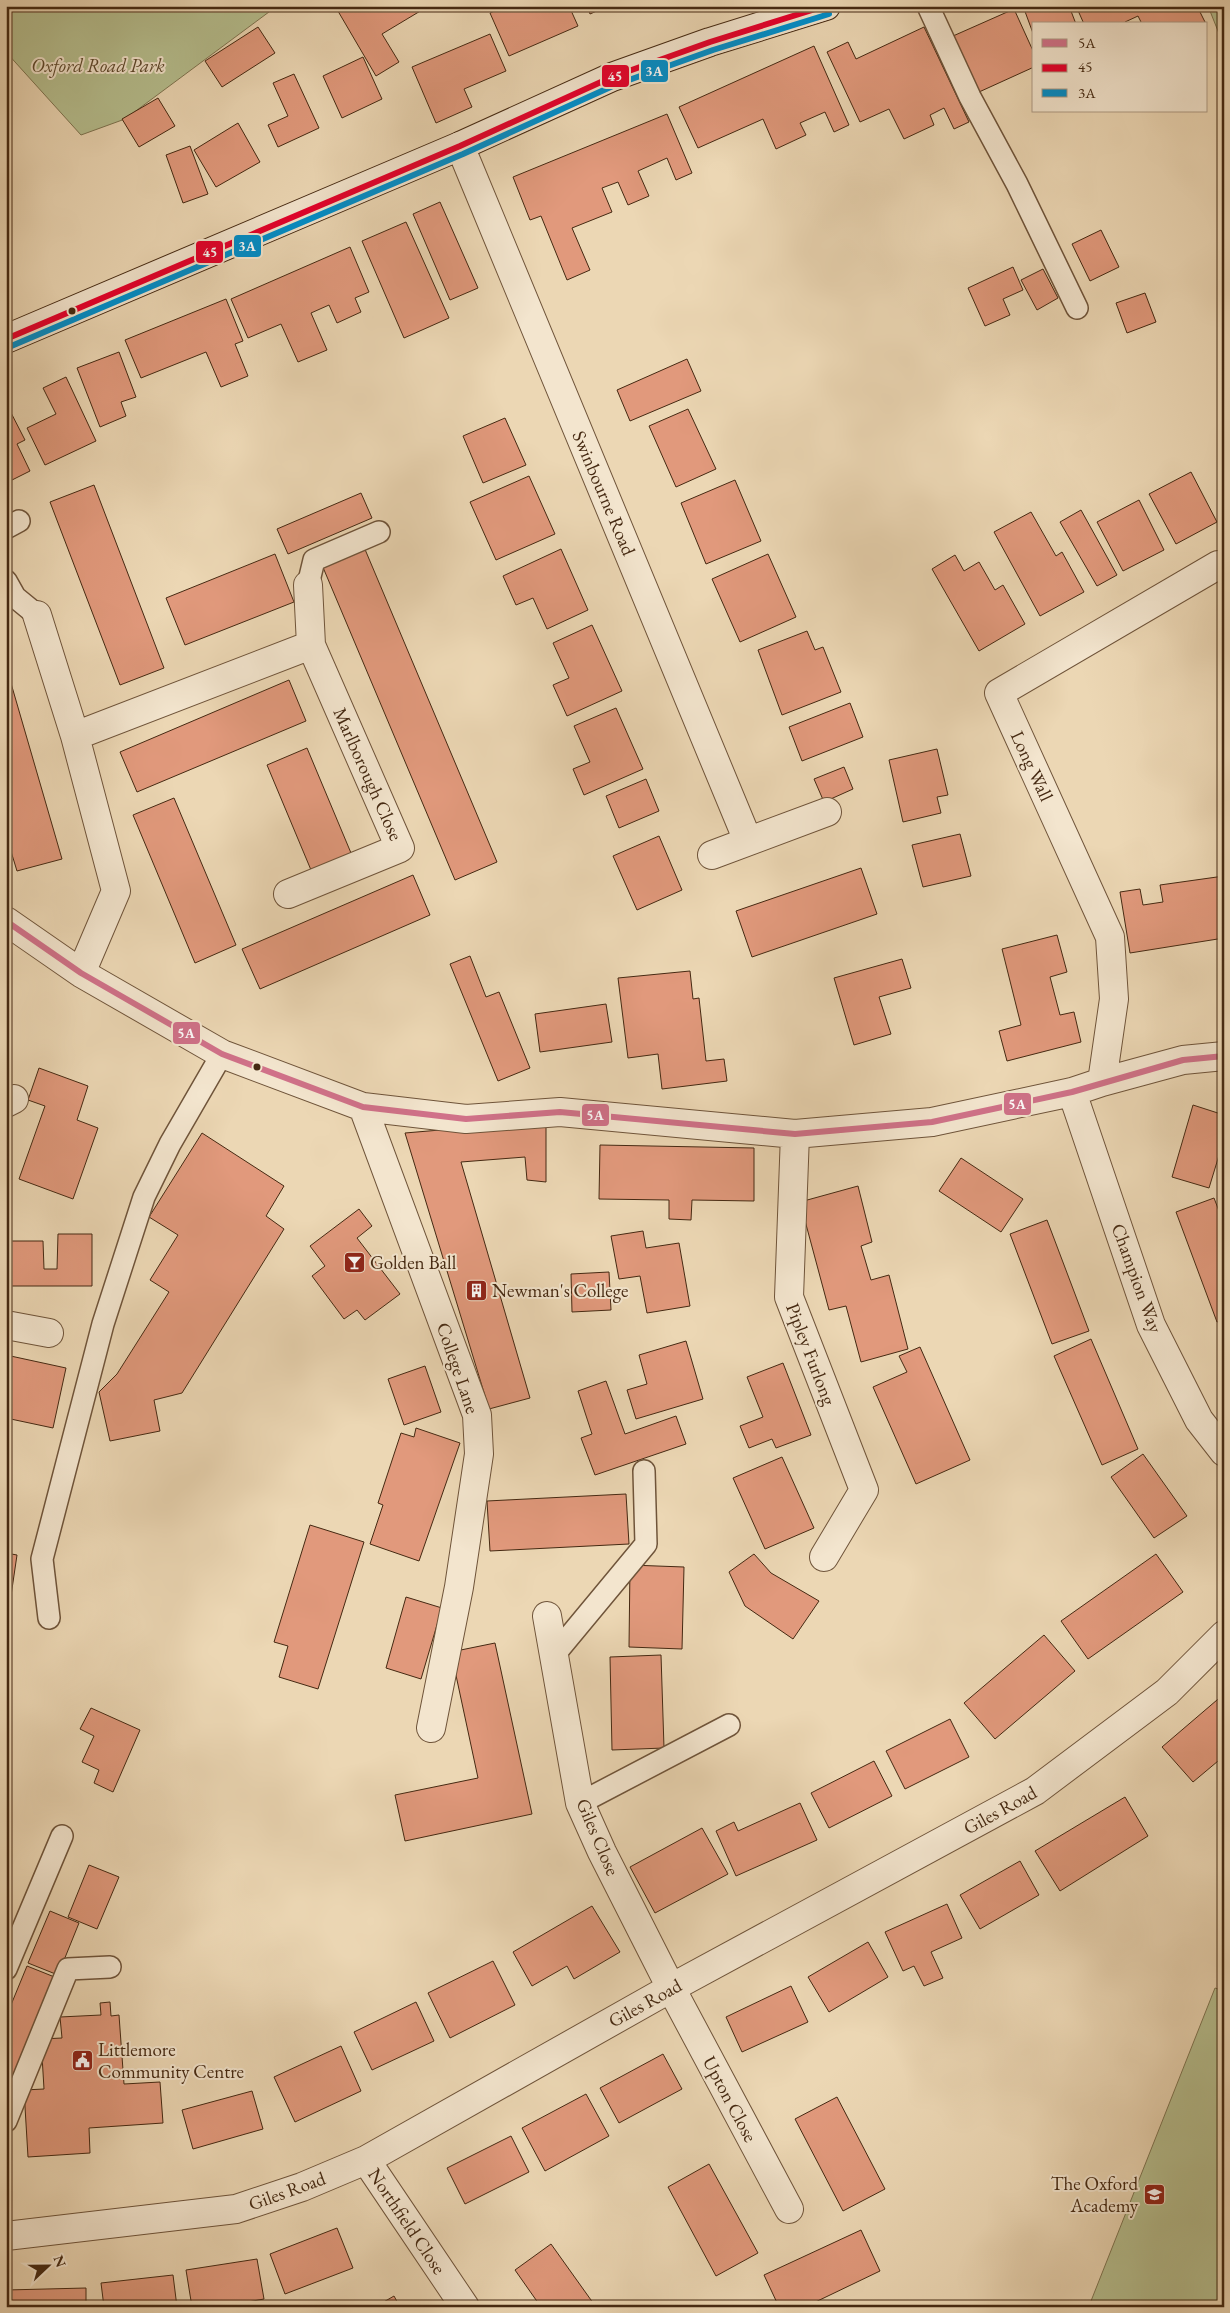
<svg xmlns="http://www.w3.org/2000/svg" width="1230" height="2313" font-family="'EB Garamond',serif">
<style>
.green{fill:#b6bf8f;stroke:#7e7450}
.building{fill:#e1997c;stroke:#452912}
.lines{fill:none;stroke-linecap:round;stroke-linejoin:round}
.lane-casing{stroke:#6f543a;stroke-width:24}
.street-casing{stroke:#6f543a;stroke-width:30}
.secondary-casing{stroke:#452912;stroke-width:30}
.lane{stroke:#f3e5ce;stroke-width:21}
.street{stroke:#f3e5ce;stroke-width:28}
.secondary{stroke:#f3e5ce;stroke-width:28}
.bus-1-casing{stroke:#f3e5ce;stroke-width:10}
.bus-2-casing{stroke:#f3e5ce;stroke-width:10}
.bus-3-casing{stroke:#f3e5ce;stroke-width:10}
.bus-1{stroke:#d07189;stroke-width:6}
.bus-2{stroke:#e4002b;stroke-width:6}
.bus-3{stroke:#008eca;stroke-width:6}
.bus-dot{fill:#452912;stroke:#f3e5ce;stroke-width:2}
.labels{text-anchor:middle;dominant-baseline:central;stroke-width:4;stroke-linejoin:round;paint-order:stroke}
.park-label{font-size:19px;font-style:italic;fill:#5c472b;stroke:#f3e5ce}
.street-label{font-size:19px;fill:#452912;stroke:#f3e5ce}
.poi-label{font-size:19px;fill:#452912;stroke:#f3e5ce;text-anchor:start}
.line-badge{stroke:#f3e5ce;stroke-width:2}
.badge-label{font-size:14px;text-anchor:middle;font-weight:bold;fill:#fff}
</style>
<rect width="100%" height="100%" fill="#ecd7b4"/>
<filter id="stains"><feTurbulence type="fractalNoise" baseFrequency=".004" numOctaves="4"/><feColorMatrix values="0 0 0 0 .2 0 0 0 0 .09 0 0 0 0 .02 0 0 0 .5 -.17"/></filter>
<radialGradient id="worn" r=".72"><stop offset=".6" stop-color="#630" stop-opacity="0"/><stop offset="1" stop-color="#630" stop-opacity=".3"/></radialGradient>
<!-- green -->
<path class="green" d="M6,6h271l-152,113 -44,16 -75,-83z
M1208,6h16v40z
M1215,1988l9,3v316h-116l-17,-6z"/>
<!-- building -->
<path class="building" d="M335,6h84l3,4 -40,24 17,28 -23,14z
M505,6h64l9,20 -69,30 -19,-43z
M587,6h21l-18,8z
M1023,6h46l7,18h-42v12z
M1076,6h121l9,18h-64l-4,-8 -13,6 1,2h-42z
M1014,9l20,44v14l-55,25 -26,-56z
M258,27l17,26 -53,34 -17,-26z
M924,27l45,95 -15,7 -10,-21 -14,7 4,10 -30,14 -15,-30 -29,13 -33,-70 21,-10 8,17z
M490,34l16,37 -42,18 8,18 -36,16 -24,-56z
M814,46l35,79 -15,7 -9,-20 -25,11 6,12 -30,14 -13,-30 -65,29 -19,-41z
M363,57l19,42 -40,19 -19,-42z
M294,74l25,54 -41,19 -10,-22 20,-9 -15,-33z
M158,98l17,28 -36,21 -17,-28z
M667,114l25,59 -16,7 -9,-22 -29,13 11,25 -21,9 -10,-23 -16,6 10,24 -40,16 18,42 -23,10 -26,-64 -11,4 -17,-43z
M238,123l22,39 -44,25 -22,-37z
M190,146l18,48 -25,9 -17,-48z
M440,202l38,86 -28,12 -37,-86z
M406,222l43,96 -45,20 -42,-97z
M1101,230l18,37 -29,14 -18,-37z
M350,247l19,45 -14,6 6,14 -24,11 -8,-18 -18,8 16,37 -29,12 -17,-38 -33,14 -17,-39z
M1013,267l10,23 -20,9 7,16 -25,11 -17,-38z
M1043,269l15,29 -21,12 -16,-30z
M1145,293l11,29 -29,11 -11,-30z
M226,299l17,42 -8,3 13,32 -27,11 -15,-35 -65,26 -16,-38z
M119,352l17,45 -15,5 5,14 -26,11 -23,-59z
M687,359l14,32 -71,30 -13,-31z
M66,377l30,64 -51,24 -18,-37 29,-14 -13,-26z
M6,403l19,37 -8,4 13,27 -24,12z
M688,409l28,60 -40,18 -27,-61z
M505,418l21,47 -43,18 -20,-47z
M1191,472l26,50 -41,22 -27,-50z
M529,476l26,58 -59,26 -26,-58z
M735,480l26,61 -55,23 -25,-61z
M94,485l70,183 -44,17 -70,-183z
M361,493l11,25 -84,36 -11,-25z
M1139,500l25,50 -41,21 -26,-49z
M1081,510l36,65 -20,11 -37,-64z
M1031,512l25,44 6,-4 22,40 -44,24 -46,-84z
M364,547l133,315 -42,18 -133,-315z
M561,549l27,61 -41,19 -14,-31 -17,7 -13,-29z
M275,554l19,48 -109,43 -19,-47z
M768,554l28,63 -56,25 -28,-63z
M955,555l9,16 15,-9 16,28 8,-5 22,39 -46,27 -47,-82z
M592,625l30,66 -55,25 -14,-31 16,-7 -16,-35z
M807,631l8,19 8,-3 18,45 -59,23 -24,-65z
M6,666l56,193 -45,12 -11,-36z
M289,680l17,41 -169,71 -17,-40z
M850,703l13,34 -61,24 -13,-34z
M616,708l27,61 -59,26 -11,-26 17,-7 -16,-36z
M307,748l44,105 -40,17 -44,-105z
M937,749l11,46 -11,2 4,16 -38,9 -14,-62z
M844,767l9,22 -29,13 -10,-23z
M646,779l13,32 -40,17 -13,-32z
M174,798l62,147 -41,18 -62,-148z
M960,834l11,42 -48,11 -11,-42z
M659,836l23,54 -45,20 -24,-54z
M861,868l16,46 -125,43 -16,-46z
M413,875l17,40 -170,74 -18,-40z
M1224,876v62l-94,15 -10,-61 20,-3 3,16 20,-3 -3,-17z
M1057,935l10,37 -17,5 10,38 14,-3 7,30 -74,19 -8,-30 22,-6 -19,-76z
M470,956l16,41 13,-5 31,76 -32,13 -48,-117z
M902,959l9,29 -32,9 12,37 -37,11 -20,-67z
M690,971l3,28 6,-1 7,63 18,-2 3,22 -65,8 -4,-35 -30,4 -10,-80z
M606,1004l6,38 -72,10 -5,-38z
M39,1068l49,18 -11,34 21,8 -25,71 -54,-20 26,-73 -17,-6z
M1193,1105l31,10v24l-15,49 -37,-11z
M546,1121v61l-19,-2 -2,-23 -64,5 69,236 -41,11 -84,-276z
M202,1133l82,53 -18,30 18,13 -102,164 -28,7 6,31 -50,10 -11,-49 18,-18 52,-82 -19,-12 28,-45 -29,-18z
M600,1145l154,3v53l-62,-1 -1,20 -22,-1v-19l-70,-1z
M961,1158l62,41 -22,33 -62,-41z
M858,1186l14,56 -11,4 10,34 18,-5 19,74 -47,13 -15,-56 -17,4 -29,-108z
M1214,1198l10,26v96l-7,2 -41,-110z
M359,1209l13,17 -15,12 43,56 -35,26 -8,-10 -13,9 -32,-43 13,-10 -15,-20z
M1047,1220l42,111 -37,13 -42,-110z
M643,1231l3,17 33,-5 11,63 -43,7 -7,-37 -21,3 -8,-43z
M58,1234h34v52h-86v-45h37l1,28h13z
M609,1272l2,38 -39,2 -1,-38z
M1091,1339l47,110 -36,16 -48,-109z
M686,1341l17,58 -67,20 -9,-29 20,-6 -8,-29z
M920,1347l50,113 -54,24 -43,-97 34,-15 -8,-16z
M6,1355l60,13 -13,60 -47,-10z
M783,1363l28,72 -35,13 -4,-9 -23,9 -9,-22 23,-9 -16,-40z
M425,1366l16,46 -37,13 -16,-46z
M606,1381l19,53 51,-18 10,28 -91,31 -14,-37 11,-4 -14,-43z
M416,1428l44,15 -41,118 -49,-17 13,-39 -5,-2 23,-70 13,4z
M1143,1454l44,62 -33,22 -43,-61z
M782,1457l32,71 -49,21 -32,-71z
M626,1494l3,50 -139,7 -3,-50z
M310,1525l54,17 -46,147 -39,-12 9,-31 -14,-4z
M6,1553l11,2 -9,61h-2z
M754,1554l17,19 48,28 -26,38 -48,-33 -16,-34z
M1156,1554l27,38 -95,67 -27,-38z
M630,1565l54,2 -2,82 -53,-2z
M406,1597l36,11 -21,71 -35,-11z
M1044,1635l31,36 -80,68 -31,-36z
M495,1643l37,171 -127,27 -10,-46 83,-17 -27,-126z
M661,1655l3,93 -52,2 -2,-93z
M1224,1694v62l-31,26 -31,-35z
M91,1708l49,22 -27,62 -19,-9 5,-13 -17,-8 12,-26 -14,-7z
M950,1719l19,38 -64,32 -19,-38z
M874,1761l18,35 -63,32 -18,-35z
M1125,1797l23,39 -88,55 -25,-40z
M800,1803l17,37 -81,36 -20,-45 18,-9 4,9z
M702,1828l26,46 -73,39 -25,-46z
M1020,1861l19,34 -59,34 -20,-34z
M89,1865l30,12 -22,52 -29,-12z
M947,1904l15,34 -31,14 12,26 -19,8 -10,-20 -11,5 -18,-39z
M592,1906l28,46 -46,27 -7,-13 -35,20 -19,-34z
M50,1911l29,12 -21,52 -30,-12z
M868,1942l20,35 -59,35 -21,-35z
M493,1961l22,44 -65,33 -22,-45z
M27,1966l30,12 -51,122v-83z
M791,1986l17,36 -66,30 -16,-35z
M110,2002l1,14 8,-1 5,69 36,-2 3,41 -74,5 1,25 -62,4 -4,-67 20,-1 -3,-50 21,-1 -2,-21 41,-2 -1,-12z
M416,2002l18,39 -62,29 -18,-38z
M341,2046l20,45 -66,31 -21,-45z
M663,2054l19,35 -63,34 -19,-35z
M252,2091l11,38 -70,20 -11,-39z
M586,2094l23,42 -64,35 -23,-43z
M837,2097l48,92 -42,22 -48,-92z
M511,2136l18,36 -64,32 -18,-36z
M709,2164l49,89 -42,23 -48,-89z
M337,2228l16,40 -68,26 -15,-40z
M861,2230l19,41 -75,36h-26l-15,-32z
M551,2244l45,63h-55l-26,-37z
M257,2259l7,40 -44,8h-28l-6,-37z
M173,2275l4,32h-73l-3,-24z
M86,2288v19h-80v-17z
M394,2296l6,11h-25z"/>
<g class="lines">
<defs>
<path id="lane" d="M928,6l42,91 47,87 60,124
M6,528l13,-7
M6,581l9,16 22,18
M308,585l6,-25 65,-28
M49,1618l-7,-59 61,-235 41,-127 26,-53 52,-90
M554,1655l92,-111 -2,-73
M580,1803l149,-78
M6,1969l56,-133
M6,2121l62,-152 42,-2"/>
<path id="street" d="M460,146l288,695
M308,585l3,60
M37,615l38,121 41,155 -35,82
M75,736l236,-91 89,203 -112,46
M712,855l115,-43
M6,921l75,52 141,81 141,53 103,12 94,-7 235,22 137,-12 140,-30 30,-10 81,-22 41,-4
M1102,1082l12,-83 -4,-62 -111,-244 219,-128
M1072,1092l79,233 48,95 25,32
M6,1103l8,-4
M363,1107l114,308 2,39 -20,133 -28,141
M795,1134l-6,163 75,193 -40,67
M6,1325l43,8
M547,1616l33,187 22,49 69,136 118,221
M366,2160l99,147
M6,2236l230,-27 66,-22 64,-27 305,-172 364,-197 132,-99 57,-57"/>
<path id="secondary" d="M6,339l454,-193 152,-69 98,-35 116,-36"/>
</defs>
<!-- lane casing -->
<use href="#lane" class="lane-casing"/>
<!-- street casing -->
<use href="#street" class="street-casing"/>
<!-- secondary casing -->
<use href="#secondary" class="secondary-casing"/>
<!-- lane -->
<use href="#lane" class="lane"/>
<!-- street -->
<use href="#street" class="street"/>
<!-- secondary -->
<use href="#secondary" class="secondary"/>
<defs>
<path id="bus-1" d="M6,921l75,52 141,81 141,53 103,12 94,-7 235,22 137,-12 140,-30 111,-32 41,-4"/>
<path id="bus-2" d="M6,339l454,-193 152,-69 98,-35 115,-36"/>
<path id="bus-3" d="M9,347l454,-193 152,-69 98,-35 116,-36"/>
</defs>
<!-- bus-1 casing -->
<use href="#bus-1" class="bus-1-casing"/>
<!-- bus-2 casing -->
<use href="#bus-2" class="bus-2-casing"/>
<!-- bus-3 casing -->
<use href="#bus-3" class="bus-3-casing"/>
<!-- bus-1 -->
<use href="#bus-1" class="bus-1"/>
<!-- bus-2 -->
<use href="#bus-2" class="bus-2"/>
<!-- bus-3 -->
<use href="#bus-3" class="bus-3"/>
</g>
<!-- icons -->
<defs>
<symbol id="bar-square" viewBox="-11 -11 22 22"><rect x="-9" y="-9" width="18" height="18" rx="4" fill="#8f2418" stroke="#f3e5ce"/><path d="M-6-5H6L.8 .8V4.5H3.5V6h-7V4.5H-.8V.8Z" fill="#fff"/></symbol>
<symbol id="building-square" viewBox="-11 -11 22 22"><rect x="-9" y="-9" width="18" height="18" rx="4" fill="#8f2418" stroke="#f3e5ce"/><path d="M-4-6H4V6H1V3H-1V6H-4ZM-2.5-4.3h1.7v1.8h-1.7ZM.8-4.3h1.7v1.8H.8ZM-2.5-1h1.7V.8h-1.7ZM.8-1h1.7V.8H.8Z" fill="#fff"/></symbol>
<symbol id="civic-square" viewBox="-11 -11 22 22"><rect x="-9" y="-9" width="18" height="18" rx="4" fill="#8f2418" stroke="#f3e5ce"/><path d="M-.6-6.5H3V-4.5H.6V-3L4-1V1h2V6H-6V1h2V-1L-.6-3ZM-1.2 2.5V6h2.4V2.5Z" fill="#fff"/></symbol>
<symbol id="school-square" viewBox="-11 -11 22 22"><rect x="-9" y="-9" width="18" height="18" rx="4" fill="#8f2418" stroke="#f3e5ce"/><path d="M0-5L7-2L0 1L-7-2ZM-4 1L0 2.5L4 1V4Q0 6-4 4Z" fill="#fff"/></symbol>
</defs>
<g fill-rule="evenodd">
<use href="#bar-square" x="342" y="1250" width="25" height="25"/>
<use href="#building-square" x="464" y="1278" width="25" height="25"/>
<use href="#civic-square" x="70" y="2048" width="25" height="25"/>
<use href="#school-square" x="1142" y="2182" width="25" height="25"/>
</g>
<!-- markers -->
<g class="bus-dot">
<circle cx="72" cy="311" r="4.5"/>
<circle cx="257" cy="1067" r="4.5"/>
</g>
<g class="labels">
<!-- park labels -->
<g class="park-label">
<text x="98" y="65">Oxford Road Park</text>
</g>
<!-- street labels -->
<g class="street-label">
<text transform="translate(604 493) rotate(67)">Swinbourne Road</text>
<text transform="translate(1032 766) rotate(65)">Long Wall</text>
<text transform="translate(368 774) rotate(66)">Marlborough Close</text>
<text transform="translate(1137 1278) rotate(70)">Champion Way</text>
<text transform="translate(811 1354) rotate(69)">Pipley Furlong</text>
<text transform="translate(458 1368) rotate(71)">College Lane</text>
<text transform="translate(1000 1810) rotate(-29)">Giles Road</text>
<text transform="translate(598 1837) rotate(67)">Giles Close</text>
<text transform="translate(645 2003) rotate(-29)">Giles Road</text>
<text transform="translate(730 2099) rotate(62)">Upton Close</text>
<text transform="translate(287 2191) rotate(-20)">Giles Road</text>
<text transform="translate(407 2221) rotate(56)">Northfield Close</text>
</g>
<!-- poi labels -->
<g class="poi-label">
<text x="370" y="1262">Golden Ball</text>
<text x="492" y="1290">Newman's College</text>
<text x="98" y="2049">Littlemore<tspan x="98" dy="22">Community Centre</tspan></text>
<text x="1138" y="2183" text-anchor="end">The Oxford<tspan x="1138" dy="22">Academy</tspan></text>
</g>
</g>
<g class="line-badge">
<rect x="640" y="59" width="29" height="24" rx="5" fill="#008eca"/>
<rect x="601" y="64" width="29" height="24" rx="5" fill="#e4002b"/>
<rect x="233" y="234" width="29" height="24" rx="5" fill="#008eca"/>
<rect x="195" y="240" width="29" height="24" rx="5" fill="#e4002b"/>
<rect x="172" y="1021" width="29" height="24" rx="5" fill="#d07189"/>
<rect x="1003" y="1092" width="29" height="24" rx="5" fill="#d07189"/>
<rect x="581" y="1103" width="29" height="24" rx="5" fill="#d07189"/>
</g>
<g class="badge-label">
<text x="654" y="76">3A</text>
<text x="615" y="81">45</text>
<text x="247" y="251">3A</text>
<text x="210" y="257">45</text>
<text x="186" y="1038">5A</text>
<text x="1017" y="1109">5A</text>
<text x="595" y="1120">5A</text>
</g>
<!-- margin -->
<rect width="1230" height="2313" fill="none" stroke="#ecd7b4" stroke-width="25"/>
<rect x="8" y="8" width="1215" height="2298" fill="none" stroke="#452912" stroke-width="2.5"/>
<rect x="12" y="12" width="1205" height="2288" fill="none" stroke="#452912"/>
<!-- legend -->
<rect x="1032" y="22" width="175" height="90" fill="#f3e5ce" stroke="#ad9a83"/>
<rect x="1042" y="39" width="25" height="8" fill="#d07189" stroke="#ad9a83"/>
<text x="1078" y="48" font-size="15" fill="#452912">5A</text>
<rect x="1042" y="64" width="25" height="8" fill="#e4002b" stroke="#ad9a83"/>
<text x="1078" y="72" font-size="15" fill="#452912">45</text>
<rect x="1042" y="89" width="25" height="8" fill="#008eca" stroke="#ad9a83"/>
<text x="1078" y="98" font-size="15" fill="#452912">3A</text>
<!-- north arrow -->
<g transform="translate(48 2266) rotate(68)" stroke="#f3e5ce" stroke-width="4" paint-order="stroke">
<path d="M0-4L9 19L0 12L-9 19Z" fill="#452912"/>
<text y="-8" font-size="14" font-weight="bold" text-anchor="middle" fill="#452912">N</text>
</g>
<rect width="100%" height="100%" filter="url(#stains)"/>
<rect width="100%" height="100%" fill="url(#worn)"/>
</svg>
